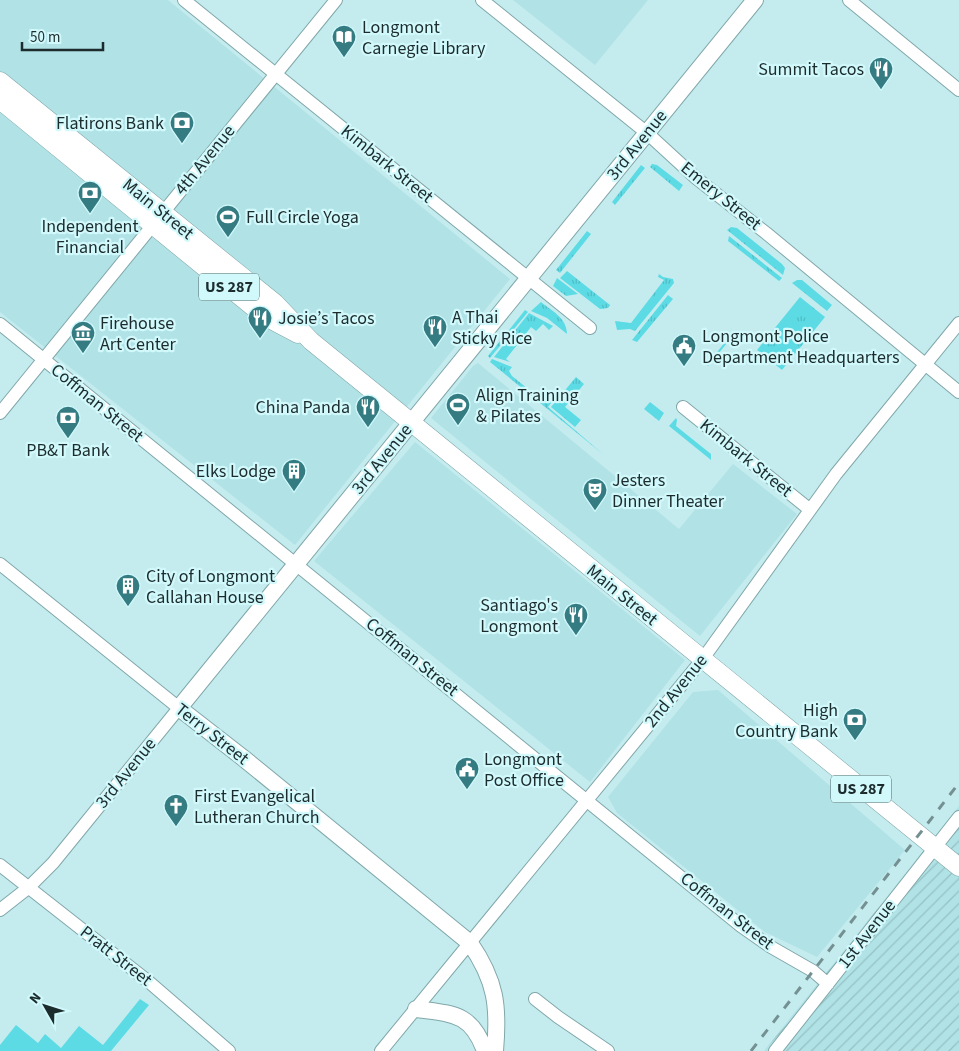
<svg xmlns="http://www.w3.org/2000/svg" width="959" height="1051" font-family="'Source Sans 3',sans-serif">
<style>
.built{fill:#b0e2e6}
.industrial{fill:url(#industrial-furrows)}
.grass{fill:url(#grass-tufts)}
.park{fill:#5cdbe5}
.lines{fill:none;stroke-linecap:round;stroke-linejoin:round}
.minor-casing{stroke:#81a7aa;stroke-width:14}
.major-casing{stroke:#81a7aa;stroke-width:18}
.highway-casing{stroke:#81a7aa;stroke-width:19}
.minor{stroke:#fff;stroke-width:12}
.major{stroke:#fff;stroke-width:16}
.highway{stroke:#fff;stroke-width:18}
.rail{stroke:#749092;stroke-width:3;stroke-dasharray:9 9;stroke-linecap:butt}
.labels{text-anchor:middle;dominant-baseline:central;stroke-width:4.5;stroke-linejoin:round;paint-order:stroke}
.shield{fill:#d1f9fc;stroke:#52696a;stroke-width:1}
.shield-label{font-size:16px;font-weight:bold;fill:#1c2b2c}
.poi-label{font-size:18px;fill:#1c2b2c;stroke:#d1f9fc;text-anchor:start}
.street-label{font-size:18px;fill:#1c2b2c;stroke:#d1f9fc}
</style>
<defs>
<pattern id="industrial-furrows" width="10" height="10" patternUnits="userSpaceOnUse" patternTransform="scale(1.25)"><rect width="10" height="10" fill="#b0e2e6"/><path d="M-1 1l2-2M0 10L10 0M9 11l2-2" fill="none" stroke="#97c2c5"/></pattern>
<pattern id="grass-tufts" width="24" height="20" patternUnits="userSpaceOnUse" patternTransform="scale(1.25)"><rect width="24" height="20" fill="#5cdbe5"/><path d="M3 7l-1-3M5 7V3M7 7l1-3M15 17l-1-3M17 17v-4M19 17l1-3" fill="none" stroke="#4fbcc5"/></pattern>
</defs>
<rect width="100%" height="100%" fill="#c4ecef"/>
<!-- built -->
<path class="built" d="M0,0h168l342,279 -215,266 -295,-233z
M513,0h135l-53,65z
M478,363l201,166 54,-65 64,50 -97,122 -269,-218 42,-52z
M415,442l270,218 -95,122 -276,-221z
M718,690l187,160 -88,107 -52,-25 -148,-119 -9,-16 85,-105z"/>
<!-- industrial -->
<path class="industrial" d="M959,806v245h-195z"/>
<!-- grass -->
<path class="grass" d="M652,164l5,1 26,20 -4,6 -29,-24z
M641,165l4,3 -30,37 -3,-3z
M731,227l6,1 45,36 3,4 -2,7 -56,-45z
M587,231l4,3 -31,39 -4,-3z
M729,236l53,42 -3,3 -51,-40z
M567,271l43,34 -2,3 -8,1 -40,-31z
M659,274l4,3 10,2 1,4 -39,48 -5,-2 -13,1 -2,-9 16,2 33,-43 -6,-3z
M557,278l21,16 -12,2 -13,-10z
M797,280h5l30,25 -5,6 -35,-28z
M668,295l5,4 -36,43 -5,-2z
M800,297l25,20 -43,53 -25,-20z
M541,302c11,9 26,16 26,32l-20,-16 -16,-7z
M525,310l3,2 -38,46 -2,-2z
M529,313l24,13 -4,4 -6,-6 -7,7 -5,-4 -25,32 4,3 -16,-5z
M727,334l6,2 -25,30 -1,-1 18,-23z
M492,359l20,8 -3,4 3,5 31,25 5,-7 6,5 -6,8 56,48 -114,-93z
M576,377l8,7 -19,23 16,13 -6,7 -24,-20z
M650,402l14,11 -5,8 -15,-12z
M676,418l1,2 -1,6 35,28v6l-42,-34z"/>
<!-- park -->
<path class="park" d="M140,999l9,6 -38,46h-111v-6l16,-20 22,18 7,-9 16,14 18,-22 24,19z"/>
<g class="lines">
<defs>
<path id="minor" d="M184,0l406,328
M482,0l165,133 49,45 70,55 193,159
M849,0l110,90
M0,324l741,602 30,21 42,24 15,13
M683,407l126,102
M0,413l336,-413
M0,564l179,144 -126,155 -25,25 -28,22
M0,865l149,117 80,69
M535,999l23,18 50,34
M381,1051l321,-391 134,-186 123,-151
M775,1051l184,-234"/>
<path id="major" d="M416,1009c36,5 55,3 69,42
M495,1051c4,-45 1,-70 -25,-108l-228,-186 -63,-49 576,-708"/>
<path id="highway" d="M0,81l275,222 36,38 648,526
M0,100l264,216 34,18"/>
</defs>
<!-- minor casing -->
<use href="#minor" class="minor-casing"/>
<!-- major casing -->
<use href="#major" class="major-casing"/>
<!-- highway casing -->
<use href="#highway" class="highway-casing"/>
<!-- minor -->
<use href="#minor" class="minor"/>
<!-- major -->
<use href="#major" class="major"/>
<!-- highway -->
<use href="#highway" class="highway"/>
<!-- rail -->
<path class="rail" d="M751,1051l208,-268"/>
</g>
<!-- icons -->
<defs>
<symbol id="library-pin" viewBox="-11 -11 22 30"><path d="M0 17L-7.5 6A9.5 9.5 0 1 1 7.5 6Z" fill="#347c82" stroke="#d1f9fc"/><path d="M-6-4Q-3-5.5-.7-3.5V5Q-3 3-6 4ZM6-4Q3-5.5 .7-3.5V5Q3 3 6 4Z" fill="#fff"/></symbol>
<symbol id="restaurant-pin" viewBox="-11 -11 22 30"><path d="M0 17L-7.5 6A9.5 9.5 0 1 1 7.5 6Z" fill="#347c82" stroke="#d1f9fc"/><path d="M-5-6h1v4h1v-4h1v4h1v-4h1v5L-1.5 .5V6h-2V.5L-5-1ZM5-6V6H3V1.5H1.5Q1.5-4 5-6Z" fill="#fff"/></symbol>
<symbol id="bank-pin" viewBox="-11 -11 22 30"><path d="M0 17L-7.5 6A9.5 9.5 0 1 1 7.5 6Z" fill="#347c82" stroke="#d1f9fc"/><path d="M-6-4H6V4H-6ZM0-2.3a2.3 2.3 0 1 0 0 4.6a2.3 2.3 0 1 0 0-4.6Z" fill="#fff"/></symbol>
<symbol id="stadium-pin" viewBox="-11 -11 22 30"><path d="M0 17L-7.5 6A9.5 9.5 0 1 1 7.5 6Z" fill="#347c82" stroke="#d1f9fc"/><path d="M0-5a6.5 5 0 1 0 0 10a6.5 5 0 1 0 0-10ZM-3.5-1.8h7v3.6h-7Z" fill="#fff"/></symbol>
<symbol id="museum-pin" viewBox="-11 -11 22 30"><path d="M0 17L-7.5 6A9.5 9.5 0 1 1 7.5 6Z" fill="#347c82" stroke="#d1f9fc"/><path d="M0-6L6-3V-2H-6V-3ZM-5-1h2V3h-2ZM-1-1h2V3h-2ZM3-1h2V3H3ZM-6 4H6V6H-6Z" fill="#fff"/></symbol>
<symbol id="civic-pin" viewBox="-11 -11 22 30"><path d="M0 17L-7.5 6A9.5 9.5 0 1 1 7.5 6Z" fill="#347c82" stroke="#d1f9fc"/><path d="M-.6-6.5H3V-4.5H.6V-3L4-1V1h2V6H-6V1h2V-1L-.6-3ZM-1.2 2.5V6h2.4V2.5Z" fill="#fff"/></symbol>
<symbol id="building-pin" viewBox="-11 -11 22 30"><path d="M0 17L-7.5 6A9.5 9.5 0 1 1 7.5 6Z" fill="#347c82" stroke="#d1f9fc"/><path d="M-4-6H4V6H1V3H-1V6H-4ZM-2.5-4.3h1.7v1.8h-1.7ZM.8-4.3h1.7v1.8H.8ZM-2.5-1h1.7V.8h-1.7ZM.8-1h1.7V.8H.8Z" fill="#fff"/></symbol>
<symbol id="theatre-pin" viewBox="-11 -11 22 30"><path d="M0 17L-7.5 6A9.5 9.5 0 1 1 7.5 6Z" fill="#347c82" stroke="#d1f9fc"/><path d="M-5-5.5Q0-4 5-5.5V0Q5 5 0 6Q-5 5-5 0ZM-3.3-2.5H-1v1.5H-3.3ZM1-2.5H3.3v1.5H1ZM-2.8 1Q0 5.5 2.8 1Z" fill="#fff"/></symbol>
<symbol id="church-pin" viewBox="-11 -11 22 30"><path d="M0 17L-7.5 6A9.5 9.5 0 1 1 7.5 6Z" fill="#347c82" stroke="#d1f9fc"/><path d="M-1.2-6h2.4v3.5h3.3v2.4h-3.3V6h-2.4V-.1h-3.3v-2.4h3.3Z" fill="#fff"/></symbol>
</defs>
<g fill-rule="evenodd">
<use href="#library-pin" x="330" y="23" width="28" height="38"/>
<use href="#restaurant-pin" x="867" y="55" width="28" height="38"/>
<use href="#bank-pin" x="168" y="109" width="28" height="38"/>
<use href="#bank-pin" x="76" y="179" width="28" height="38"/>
<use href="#stadium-pin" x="214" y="203" width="28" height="38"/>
<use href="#restaurant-pin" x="246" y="304" width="28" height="38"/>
<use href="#restaurant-pin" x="421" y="313" width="28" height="38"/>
<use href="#museum-pin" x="69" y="319" width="28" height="38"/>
<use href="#civic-pin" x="670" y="332" width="28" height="38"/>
<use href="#stadium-pin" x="444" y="391" width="28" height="38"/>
<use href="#restaurant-pin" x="354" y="393" width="28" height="38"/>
<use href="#bank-pin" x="54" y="404" width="28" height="38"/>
<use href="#building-pin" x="280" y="457" width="28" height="38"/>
<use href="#theatre-pin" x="581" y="476" width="28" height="38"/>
<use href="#building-pin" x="114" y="572" width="28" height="38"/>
<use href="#restaurant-pin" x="562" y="601" width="28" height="38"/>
<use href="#bank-pin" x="841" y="706" width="28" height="38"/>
<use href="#civic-pin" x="453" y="755" width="28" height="38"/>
<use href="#church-pin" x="162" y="792" width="28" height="38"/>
</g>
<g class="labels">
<!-- shield labels -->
<g class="shield">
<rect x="199" y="273.5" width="60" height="27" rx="4"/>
<rect x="831" y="775.5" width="60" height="27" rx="4"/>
</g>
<g class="shield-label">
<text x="229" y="287">US 287</text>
<text x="861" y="789">US 287</text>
</g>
<!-- poi labels -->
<g class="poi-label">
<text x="362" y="27">Longmont<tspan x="362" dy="21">Carnegie Library</tspan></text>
<text x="864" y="69" text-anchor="end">Summit Tacos</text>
<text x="164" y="123" text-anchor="end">Flatirons Bank</text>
<text x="246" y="217">Full Circle Yoga</text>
<text x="90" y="226" text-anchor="middle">Independent<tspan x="90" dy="21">Financial</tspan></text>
<text x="452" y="317">A Thai<tspan x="452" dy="21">Sticky Rice</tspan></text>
<text x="278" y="318">Josie’s Tacos</text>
<text x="100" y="323">Firehouse<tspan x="100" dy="21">Art Center</tspan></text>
<text x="702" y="336">Longmont Police<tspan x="702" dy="21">Department Headquarters</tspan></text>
<text x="476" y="395">Align Training<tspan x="476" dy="21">&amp; Pilates</tspan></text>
<text x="350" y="407" text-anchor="end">China Panda</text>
<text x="68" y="450" text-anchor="middle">PB&amp;T Bank</text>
<text x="276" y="471" text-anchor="end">Elks Lodge</text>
<text x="612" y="480">Jesters<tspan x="612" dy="21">Dinner Theater</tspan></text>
<text x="146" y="576">City of Longmont<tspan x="146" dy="21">Callahan House</tspan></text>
<text x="558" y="605" text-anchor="end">Santiago's<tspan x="558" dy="21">Longmont</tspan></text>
<text x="838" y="710" text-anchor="end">High<tspan x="838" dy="21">Country Bank</tspan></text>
<text x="484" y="759">Longmont<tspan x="484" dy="21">Post Office</tspan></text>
<text x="194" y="796">First Evangelical<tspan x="194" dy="21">Lutheran Church</tspan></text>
</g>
<!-- street labels -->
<g class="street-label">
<text transform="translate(637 145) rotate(-51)">3rd Avenue</text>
<text transform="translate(205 160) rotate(-51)">4th Avenue</text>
<text transform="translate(387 164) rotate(39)">Kimbark Street</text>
<text transform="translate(721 196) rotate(39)">Emery Street</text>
<text transform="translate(158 209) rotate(39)">Main Street</text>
<text transform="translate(97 403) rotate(39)">Coffman Street</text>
<text transform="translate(746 458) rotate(39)">Kimbark Street</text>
<text transform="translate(382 459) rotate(-51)">3rd Avenue</text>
<text transform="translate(622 595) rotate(39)">Main Street</text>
<text transform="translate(412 657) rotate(39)">Coffman Street</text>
<text transform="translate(676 691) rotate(-51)">2nd Avenue</text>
<text transform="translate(212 734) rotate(38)">Terry Street</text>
<text transform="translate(126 773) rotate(-51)">3rd Avenue</text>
<text transform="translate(727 911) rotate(38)">Coffman Street</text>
<text transform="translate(867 934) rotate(-52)">1st Avenue</text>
<text transform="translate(116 956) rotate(38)">Pratt Street</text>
</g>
</g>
<!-- north arrow -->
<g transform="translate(45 1006) rotate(309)" stroke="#d1f9fc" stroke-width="4" paint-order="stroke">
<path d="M0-4L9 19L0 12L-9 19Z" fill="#1c2b2c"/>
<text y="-8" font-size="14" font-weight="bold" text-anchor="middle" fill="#1c2b2c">N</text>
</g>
<!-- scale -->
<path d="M22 42v8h81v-8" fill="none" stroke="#1c2b2c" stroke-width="2.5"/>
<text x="30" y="42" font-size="15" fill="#1c2b2c" stroke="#d1f9fc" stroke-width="4" paint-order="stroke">50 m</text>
</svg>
